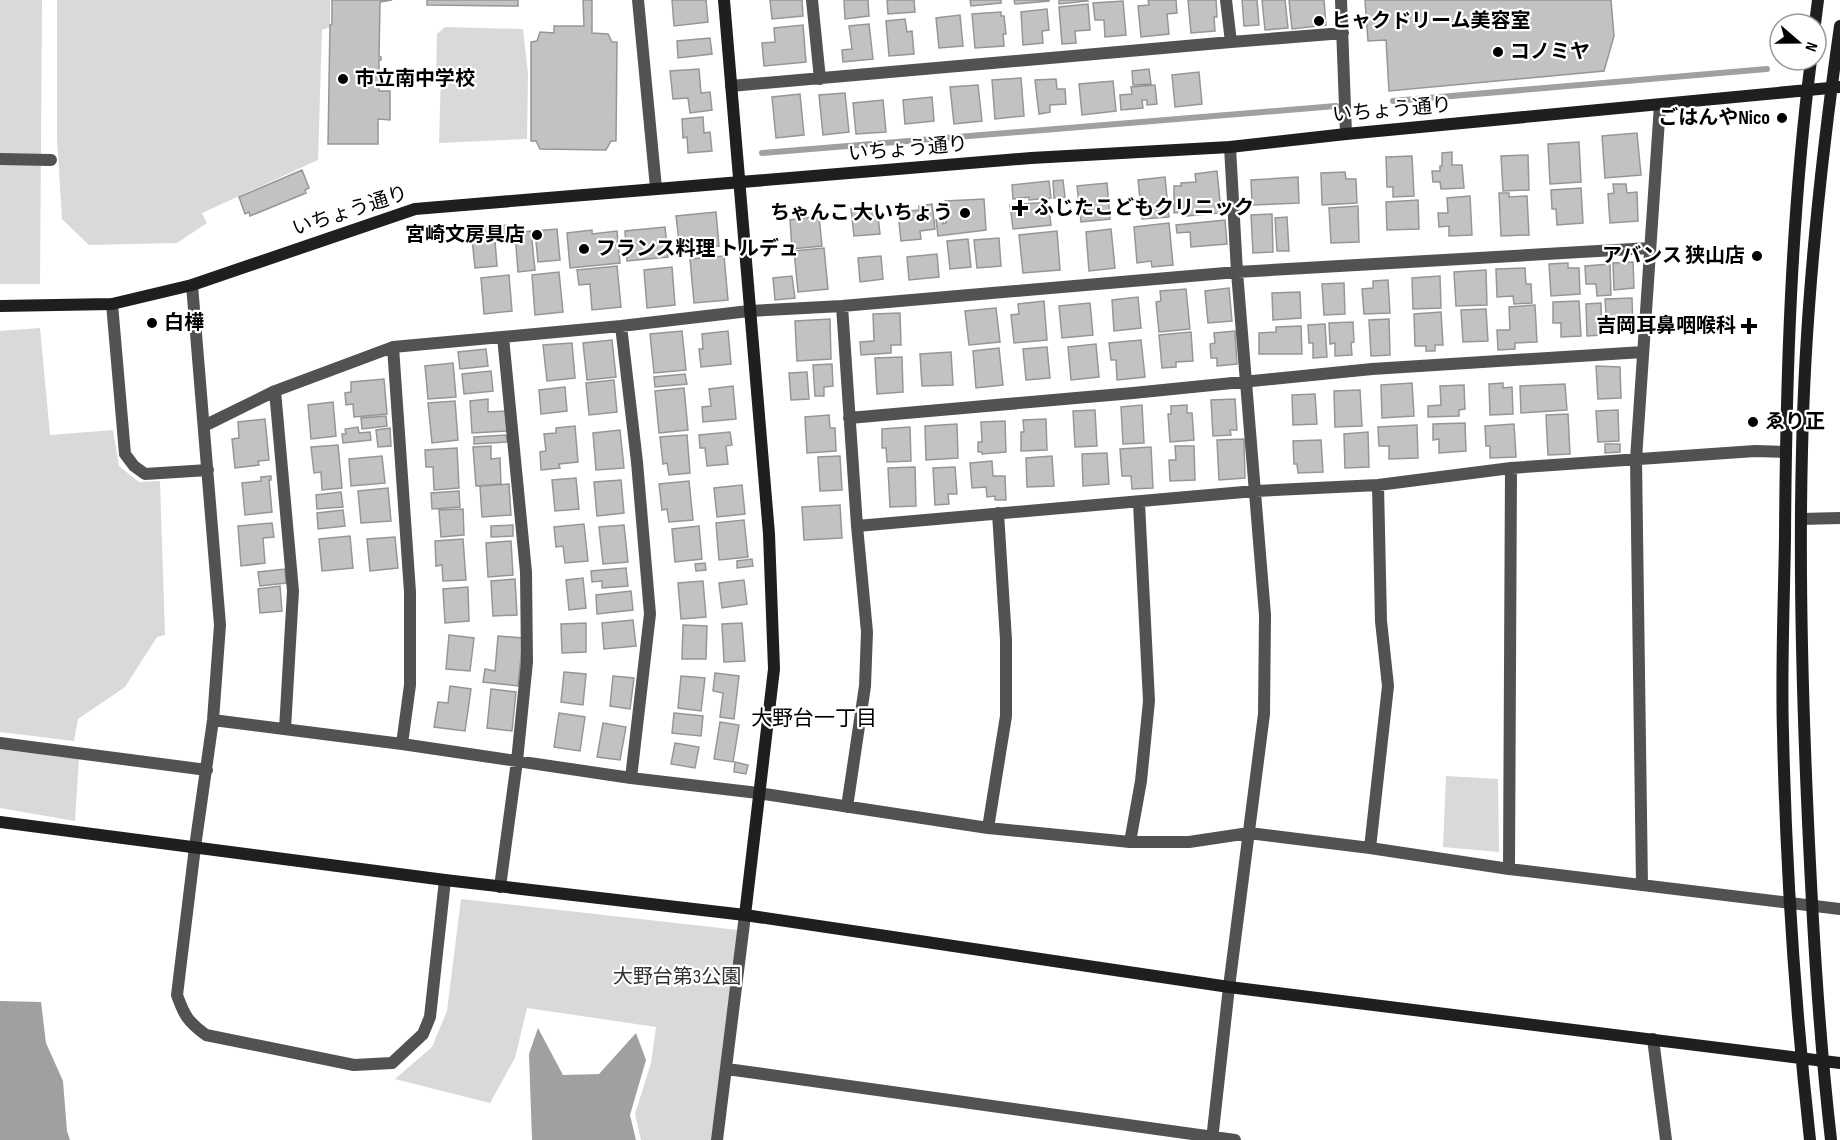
<svg xmlns="http://www.w3.org/2000/svg" width="1840" height="1140" font-family="'Sofia Sans Condensed','Noto Sans JP',sans-serif">
<style>
.green{fill:#d9d9d9}
.water{fill:#a0a0a0}
.lines{fill:none;stroke-linecap:round;stroke-linejoin:round}
.stream{stroke:#a0a0a0;stroke-width:6}
.building{fill:#c2c2c2;stroke:#969696;stroke-width:1.5}
.street{stroke:#525252;stroke-width:12}
.secondary{stroke:#1f1f1f;stroke-width:12}
.poi-dot{fill:#000;stroke:#fff;stroke-width:2}
.labels{text-anchor:middle;dominant-baseline:central;stroke-width:4.5;stroke-linejoin:round;paint-order:stroke}
.poi-label{font-size:20px;font-weight:bold;fill:#000;stroke:#fff;text-anchor:start}
.street-label{font-size:20px;fill:#000;stroke:#fff}
.park-label{font-size:20px;fill:#303030;stroke:#fff}
.neighbourhood-label{font-size:21px;fill:#000;stroke:#fff}
</style>
<rect width="100%" height="100%" fill="#fff"/>
<!-- green -->
<path class="green" d="M0,0h42l-2,284h-40z
M57,0h273v27l-8,3 -4,130 -116,53 5,10 -30,20 -88,2 -27,-26 -5,-81z
M445,27l78,2 5,45 -1,65 -88,4 2,-69h-5l1,-40z
M40,328l10,107 63,-5 6,36 20,16 21,-1 5,154 -8,2 -32,50 -47,32 -4,22 -74,-9v-401z
M0,749l79,10 -4,62 -75,-13z
M1446,776l52,3 1,73 -56,-5z
M461,899l277,31 -27,210h-70l-6,-26 16,-51 5,-36 -129,-19 -12,50 -25,45 -95,-24 37,-32 15,-36z"/>
<!-- water -->
<path class="water" d="M0,1001l41,1 5,41 17,38 4,50 3,9h-70z
M538,1028l25,47 36,-1 37,-41 10,27 -16,55 6,25h-104l-3,-86z"/>
<g class="lines">
<!-- stream -->
<path class="stream" d="M1393,101l374,-32
M762,153l574,-47"/>
</g>
<!-- building -->
<path class="building" d="M332,0h60l-12,2 -1,55h2v3h-2v31h11v29l-12,-1v25h-50l2,-119 2,-1z
M427,0h91v6l-91,-1z
M583,0h9v33l16,1 4,8h5l-1,99h-5l-5,9 -66,-1 -4,-8h-5v-99l6,-1 3,-9 14,1v-7h30z
M706,0l2,22 -34,4 -2,-26z
M770,0h32l1,16 -31,3z
M844,0h24l1,16 -24,3z
M887,0h27l1,12 -27,2z
M970,0h31v3l-30,3z
M1014,0h35v1l-34,3z
M1059,0h28l1,1 -29,3z
M1148,0h28l1,13 -10,1 2,20 -28,3 -3,-31 11,-1z
M1188,0h28l1,17h-3l1,14 -24,2z
M1242,0h15l2,25 -15,1z
M1262,0h23l3,28 -23,2z
M1289,0h35l2,25 -34,4z
M1365,0h246l3,36 -10,35 -215,20 -3,-51 -18,1z
M1123,1l3,34 -21,2 -1,-17h-9l-2,-17z
M1088,4l2,26 -15,1 1,12 -14,1 -3,-37z
M1047,9l2,21 -7,1 1,12 -20,2 -2,-33z
M1001,12v4h3l2,18h-3l1,12 -29,2 -3,-34z
M960,15l3,31 -24,2 -3,-30z
M905,19l2,13 5,-1 2,23 -25,2 -3,-35z
M869,24l4,35 -30,3 -1,-12 10,-1 -3,-23z
M803,25l3,37 -42,4 -2,-23 13,-1 -1,-14z
M710,38l2,16 -34,4 -1,-17z
M699,69l2,24 9,-1 2,18 -22,3 -2,-15 -15,1 -3,-28z
M1149,69l2,15 -18,1 -1,-14z
M1199,72l3,32 -27,3 -3,-32z
M1021,78l3,38 -29,3 -3,-39z
M1056,79l1,10h8l1,15 -16,1v7l-11,2 -4,-34z
M1113,81l3,30 -34,4 -3,-31z
M978,85l4,36 -28,3 -4,-37z
M1155,85l2,19 -10,1v-5h-5l1,8 -22,2 -1,-15 12,-1 -1,-7z
M845,93l4,39 -26,3 -4,-40z
M800,94l4,41 -28,3 -4,-41z
M932,97l2,24 -29,3 -2,-24z
M883,100l3,32 -30,2 -3,-31z
M703,117l1,16 6,-1 2,19 -24,2 -1,-16 -4,1 -1,-19z
M1637,133l4,42 -36,3 -3,-42z
M1579,142l2,40 -31,2 -2,-40z
M1452,152v13h10l2,23 -23,1 -1,-7h-7l-1,-11h8v-5h2v-13z
M1528,155l1,35 -26,1 -2,-35z
M1412,156l2,40 -21,1v-10h-6l-1,-30z
M302,170l7,18 -4,2 1,3 -56,23 -1,-4 -4,2 -6,-17z
M1217,171l4,40 -2,2 -32,3 -2,-4 -11,1v-27h7v-3l15,-1 -1,-8z
M1345,172l1,7h10l1,24 -35,2 -1,-32z
M1165,177l4,40 -27,2 -4,-39z
M1298,177l1,26 -47,2 -1,-25z
M1063,180l2,17 -11,1 -1,-17z
M1049,181l2,17 -22,2v-3l-16,2 -1,-14z
M1107,183l3,36 -29,3 -4,-36z
M1613,184h13l1,9 10,-1 1,29 -28,2 -2,-29 6,-1z
M1581,188l2,35 -26,2 -1,-16h-4l-1,-19z
M1499,193h10v4l18,-1 2,39 -28,1z
M1470,196l2,39 -23,1v-10l-10,1 -1,-14h10l-1,-15z
M984,199l2,31 -48,6 -2,-16 7,-1v5l3,-1 -1,-22z
M1418,200l1,29 -32,1 -1,-28z
M1048,202l3,23 -38,4 -3,-24z
M932,204l3,25 -15,2 1,8 -20,2 -3,-29 21,-2v-4z
M1358,206l1,36 -28,1 -2,-35z
M877,207l3,27 -26,2 -3,-27z
M716,212l3,34 -39,4 -4,-34z
M1272,214l1,38 -20,1 -2,-38z
M819,216l3,30 -30,3 -2,-29z
M1287,217l2,34h-12l-2,-33z
M1225,220l2,24 -36,3 -1,-15 -13,1 -1,-8z
M1169,223l4,42 -21,2 -1,-6 -14,2 -3,-36z
M507,225l1,15 -13,1 2,25 -22,2 -4,-39z
M665,227l3,30 -41,4 -2,-30z
M557,229l3,31 -22,2 -3,-31z
M1111,229l4,39 -26,3 -3,-39z
M592,230v4l25,-3 3,32 -50,5 -3,-35z
M531,231l4,39 -17,2 -3,-39z
M1057,231l3,39 -37,3 -4,-38z
M999,238l2,28 -24,2 -3,-28z
M968,239l3,28 -21,2 -3,-28z
M824,248l4,41 -30,3 -4,-41z
M937,254l2,23 -30,3 -2,-23z
M724,256l4,44 -34,3 -4,-44z
M881,256l2,23 -23,3 -2,-24z
M1633,262l1,26 -20,2 -1,-27z
M1568,263v5h11l1,26 -29,2 -2,-32z
M1610,264l1,31 -14,1 -1,-12h-10l-1,-18z
M617,266l4,41 -29,3 -2,-26 -11,1 -2,-15z
M672,267l3,38 -28,3 -3,-38z
M1525,268l1,16h5l1,19 -18,1 -1,-8 -16,1 -1,-28z
M1486,270l1,35 -31,1 -2,-34z
M559,272l4,40 -28,3 -3,-40z
M509,275l3,36 -28,3 -3,-36z
M792,276l3,22 -20,2 -2,-22z
M1440,276l1,32 -28,1 -1,-31z
M1388,280l2,33 -26,1 -2,-25 11,-1v-7z
M1344,283l1,31 -21,1 -2,-31z
M1229,288l3,33 -24,2 -3,-32z
M1186,289l4,40 -31,3 -3,-30 5,-1 -1,-10z
M1300,292l1,26 -28,2 -1,-27z
M1138,297l3,31 -27,3 -2,-31z
M1632,298l1,31 -26,1 -2,-31z
M1044,301l3,39 -33,3 -3,-28 8,-1 -1,-10z
M1579,301l2,35 -20,1v-14h-8v-21z
M1090,303l3,32 -31,3 -3,-32z
M1601,303l1,32 -15,1 -1,-32z
M1535,305l2,37 -22,1v6l-17,1 -1,-20h13l-1,-23z
M996,308l4,34 -31,3 -4,-34z
M1486,309l2,32 -25,1 -2,-32z
M1441,312l2,33h-8v6h-9v-5h-11l-1,-32z
M900,313l1,32h-10v8l-30,2 -1,-13 14,-1 -1,-27z
M830,319l1,40 -34,2 -2,-40z
M1389,319l1,36 -19,1 -2,-36z
M1353,322l1,20 -3,1 1,12 -17,1v-13l-5,1 -1,-21z
M1325,324l2,33 -14,1v-15h-4l-1,-18z
M1301,326l1,28h-43v-21l17,-1v-5z
M682,331l4,39 -32,3 -4,-39z
M728,331l3,33 -30,3 -2,-18h4l-1,-15z
M1235,331l2,33 -20,2v-8h-6l-1,-14 5,-1 -1,-10z
M1191,332l2,29 -17,1v5l-14,1 -3,-33z
M612,340l4,37 -29,3 -4,-37z
M1141,340l4,37 -28,3 -1,-20h-5l-2,-17z
M572,343l3,35 -28,3 -4,-36z
M1096,344l3,33 -28,3 -3,-33z
M1047,347l3,31 -24,2 -3,-31z
M999,348l4,37 -27,3 -3,-37z
M486,349l2,17 -28,3 -2,-17z
M951,352l2,33 -31,1 -2,-32z
M902,357l1,35 -26,2 -2,-36z
M453,363l3,34 -28,2 -3,-33z
M832,364l1,22 -9,1v9h-9l-2,-31z
M1596,366l24,1 1,31 -23,1z
M491,371l2,20 -29,3 -2,-20z
M807,372l2,27 -18,1 -2,-27z
M685,374l2,10 -32,3 -1,-10z
M384,379l3,35 -33,3 -1,-13 -7,1 -1,-12 6,-1v-10z
M614,380l3,32 -28,3 -3,-32z
M1412,383l2,33 -32,2 -1,-33z
M1503,383v5l9,-1 1,27 -23,1 -1,-31z
M1565,384l2,26 -46,3 -1,-27z
M1464,385l1,24 -6,1v6l-31,1v-11l13,-1 -1,-19z
M733,386l3,33 -33,3 -1,-15 9,-1 -2,-17z
M565,387l2,24 -26,3 -2,-24z
M684,388l4,42 -29,3 -4,-42z
M1360,390l2,36 -27,1 -1,-36z
M1315,394l2,30 -24,1 -1,-30z
M488,399v13l18,-1 1,20 -35,2 -2,-32z
M1235,399l2,31h-7l1,5 -18,1 -2,-36z
M455,401l3,39 -26,3 -4,-40z
M333,402l3,34 -25,3 -3,-34z
M1142,405l2,38 -21,1 -2,-37z
M1187,405v8h5l2,27 -24,2 -2,-28h3v-8z
M1095,410l2,36 -22,1 -2,-36z
M1618,410l1,31 -21,1 -2,-31z
M1568,414l2,40 -22,1 -2,-40z
M829,415l1,13h5l1,23 -29,2 -2,-36z
M386,416l1,10 -25,3 -1,-11z
M265,419l4,41 -11,1 1,4 -24,3 -3,-29 7,-1 -1,-16z
M1046,419l1,31 -26,1v-19h3l-1,-12z
M1005,421l1,31 -24,2v-2h-4v-10h4l-1,-20z
M1465,423l1,28 -27,2v-14l-6,1v-16z
M957,424l1,34 -32,2 -1,-34z
M1514,424l2,33 -26,1v-12h-4l-1,-20z
M1417,425l1,33 -29,1v-13h-10l-1,-19z
M575,426l3,36 -19,2 1,4 -19,2 -1,-18 6,-1 -2,-17 12,-1v-5z
M358,427l1,6 11,-1 1,8 -28,3 -1,-9h4l-1,-5z
M910,427l1,34 -24,1 -1,-14h-4v-19z
M390,428l1,18 -13,1 -2,-17z
M620,430l4,38 -28,2 -3,-37z
M730,432l2,13 -6,1 2,18 -21,2 -2,-18h-5l-1,-13z
M1368,432l1,35 -24,1 -1,-34z
M506,435l1,7 -33,2v-7z
M687,435l3,38 -21,2 -2,-12 -4,1 -3,-27z
M1244,439l1,39 -26,2 -2,-40z
M1321,440l2,32 -25,1 -1,-9h-3l-1,-23z
M1605,444h15v8l-15,1z
M338,445l4,43 -20,2 -1,-18 -7,1 -3,-26z
M491,446v13l9,-1 1,26 -25,2 -3,-39z
M1175,446h19l1,34 -25,1 -1,-21h7z
M1151,447l2,41 -21,1 -1,-13h-9l-2,-27z
M457,448l2,40 -25,2 -1,-23h-7l-1,-17z
M1107,453l2,31 -26,2 -1,-32z
M382,456l3,27 -34,3 -2,-27z
M840,456l2,34 -22,1 -2,-34z
M1052,456l2,30 -27,1 -1,-29z
M992,461l1,15h12l1,24h-11v-4l-8,1 -1,-10 -14,1 -2,-25z
M915,467l1,39 -26,1 -2,-39z
M955,467l2,27h-9l1,10 -14,1 -2,-37z
M271,476v4h-2l3,32 -27,3 -3,-32 19,-2v-4z
M576,478l3,31 -24,2 -3,-31z
M621,480l3,33 -27,3 -3,-34z
M689,481l4,39 -24,2 -2,-13 -5,1 -3,-26z
M509,484l2,31 -29,2 -2,-31z
M742,485l3,29 -28,3 -3,-29z
M388,488l3,33 -30,2 -3,-32z
M459,491l1,16 -28,2 -1,-16z
M341,492l2,15 -26,2 -1,-14z
M840,505l2,33 -38,2 -2,-33z
M463,509l1,26 -23,2 -2,-27z
M343,510l2,16 -27,3 -1,-16z
M744,520l4,37 -29,3 -3,-37z
M272,523l2,14 -11,1 2,25 -24,3 -3,-40z
M584,524l4,37 -23,2 -2,-17 -7,1 -2,-20z
M513,525v11l-22,1v-11z
M624,525l4,37 -25,2 -4,-37z
M699,526l3,33 -27,3 -3,-33z
M350,536l3,32 -31,3 -3,-32z
M395,537l3,31 -28,3 -3,-32z
M463,539l3,41 -23,1 -1,-16 -6,1 -1,-25z
M511,541l2,34 -25,2 -2,-34z
M752,559l1,7 -16,2v-7z
M705,563l1,7 -10,1 -1,-7z
M626,568l2,18 -26,2v-7l-10,1 -1,-11z
M285,569l1,14 -26,3 -2,-14z
M583,578l3,30 -17,2 -3,-30z
M515,579l2,36 -24,1 -2,-35z
M744,580l3,24 -25,4 -3,-25z
M703,581l3,36 -25,2 -3,-36z
M280,586l2,25 -22,2 -2,-24z
M468,587l1,34 -24,2 -2,-34z
M631,591l2,19 -36,4 -1,-19z
M633,620l3,26 -32,3 -2,-26z
M586,623v29l-24,1 -1,-29z
M742,623l3,38 -21,1 -2,-38z
M683,625l24,1 -1,33h-24z
M449,635l25,3 -4,33 -24,-2z
M498,636l25,2 -5,48 -35,-4 2,-13 10,2z
M564,672l22,2 -3,31 -22,-3z
M715,673l24,3 -5,43 -14,-2 3,-24 -10,-2z
M613,676l21,2 -4,31 -20,-3z
M681,676l24,2 -4,33 -23,-3z
M450,686l21,3 -6,42 -31,-4 4,-25 10,1z
M491,689l25,3 -4,39 -25,-3z
M559,713l26,4 -5,34 -26,-4z
M674,713l29,3 -2,20 -29,-3z
M720,722l19,3 -6,37 -19,-3z
M603,723l23,4 -6,33 -23,-3z
M675,743l24,4 -4,21 -24,-4z
M735,762l13,3 -2,9 -12,-2z"/>
<g class="lines">
<!-- street -->
<path class="street" d="M638,0l18,188
M812,0l8,79
M1341,0l5,134
M1231,42l112,-9
M731,86l500,-44 -5,-42
M0,159l51,1
M192,285l28,340 -7,95 -18,127 -18,148c7,20 11,27 29,40l148,30 38,-2 31,-29 7,-17 15,-137
M112,304l13,150 9,12 11,8 63,-4
M842,306l15,220 10,106 -2,54 -18,121
M621,326l16,136 13,152 -19,164
M393,347l17,245v93l-8,59
M275,391l18,200 -8,138
M849,418l284,-25 239,-24 271,-17
M204,426l71,-35 118,-44 228,-21 128,-15 93,-5 395,-34 413,-24
M1801,519l39,-1
M857,526l398,-35 123,-6 133,-17 244,-17 30,1
M213,720l189,24 229,34 127,15 230,35 142,14h59l60,-9 121,15 139,21 331,40
M0,743l207,27
M988,828l18,-112v-76l-8,-127
M1130,842l11,-61 8,-80 -10,-198
M1370,848l18,-162 -7,-65 -3,-136
M1509,869l2,-401
M1642,885l-6,-426 24,-354
M500,887l17,-126 10,-99 -1,-90 -23,-235
M1653,1039l13,101
M727,1069l508,71
M717,1140l28,-225
M1212,1140l17,-153 35,-273 1,-99 -28,-343 -7,-125"/>
<!-- secondary -->
<path class="secondary" d="M724,0l45,534 5,135 -29,246
M1815,24l3,-24
M0,306l112,-2 80,-19 223,-76 616,-51 199,-11 116,-13 494,-47
M0,822l445,58 300,35 484,72 611,76
M1810,1140c-15,-135 -24,-271 -27,-407 -2,-65 1,-130 2,-195 1,-160 6,-320 26,-478
M1831,1140c-13,-114 -19,-227 -24,-341 -5,-116 -8,-232 -5,-348 3,-141 18,-285 38,-425"/>
</g>
<!-- markers -->
<g class="poi-dot">
<circle cx="1319" cy="21" r="6"/>
<circle cx="1498" cy="52" r="6"/>
<circle cx="343" cy="79" r="6"/>
<circle cx="1782" cy="118" r="6"/>
<path d="M1017 199h6v6h6v6h-6v6h-6v-6h-6v-6h6z"/>
<circle cx="965" cy="213" r="6"/>
<circle cx="537" cy="235" r="6"/>
<circle cx="584" cy="249" r="6"/>
<circle cx="1757" cy="256" r="6"/>
<circle cx="152" cy="323" r="6"/>
<path d="M1746 317h6v6h6v6h-6v6h-6v-6h-6v-6h6z"/>
<circle cx="1753" cy="422" r="6"/>
</g>
<g class="labels">
<!-- poi labels -->
<g class="poi-label">
<text x="1331" y="21">ヒャクドリーム美容室</text>
<text x="1510" y="52">コノミヤ</text>
<text x="355" y="79">市立南中学校</text>
<text x="1770" y="118" text-anchor="end">ごはんやNico</text>
<text x="1034" y="208">ふじたこどもクリニック</text>
<text x="953" y="213" text-anchor="end">ちゃんこ 大いちょう</text>
<text x="525" y="235" text-anchor="end">宮崎文房具店</text>
<text x="596" y="249">フランス料理 トルデュ</text>
<text x="1745" y="256" text-anchor="end">アバンス 狭山店</text>
<text x="164" y="323">白樺</text>
<text x="1736" y="326" text-anchor="end">吉岡耳鼻咽喉科</text>
<text x="1765" y="422">ゑり正</text>
</g>
<!-- street labels -->
<g class="street-label">
<text transform="translate(1392 110) rotate(-5)">いちょう通り</text>
<text transform="translate(908 149) rotate(-5)">いちょう通り</text>
<text transform="translate(350 211) rotate(-18)">いちょう通り</text>
</g>
<!-- park labels -->
<g class="park-label">
<text x="677" y="977">大野台第3公園</text>
</g>
<!-- neighbourhood labels -->
<g class="neighbourhood-label">
<text x="814" y="718">大野台一丁目</text>
</g>
</g>
<!-- north arrow -->
<g transform="translate(1798 42) rotate(110)"><circle r="28" fill="#ffffff" stroke="#999999" stroke-width="1.5"/>
<path d="M0-4.5L10 22L0 15L-10 22Z" fill="#000000"/>
<text y="-9" font-size="16" font-weight="bold" text-anchor="middle" fill="#000000">N</text>
</g>
</svg>
